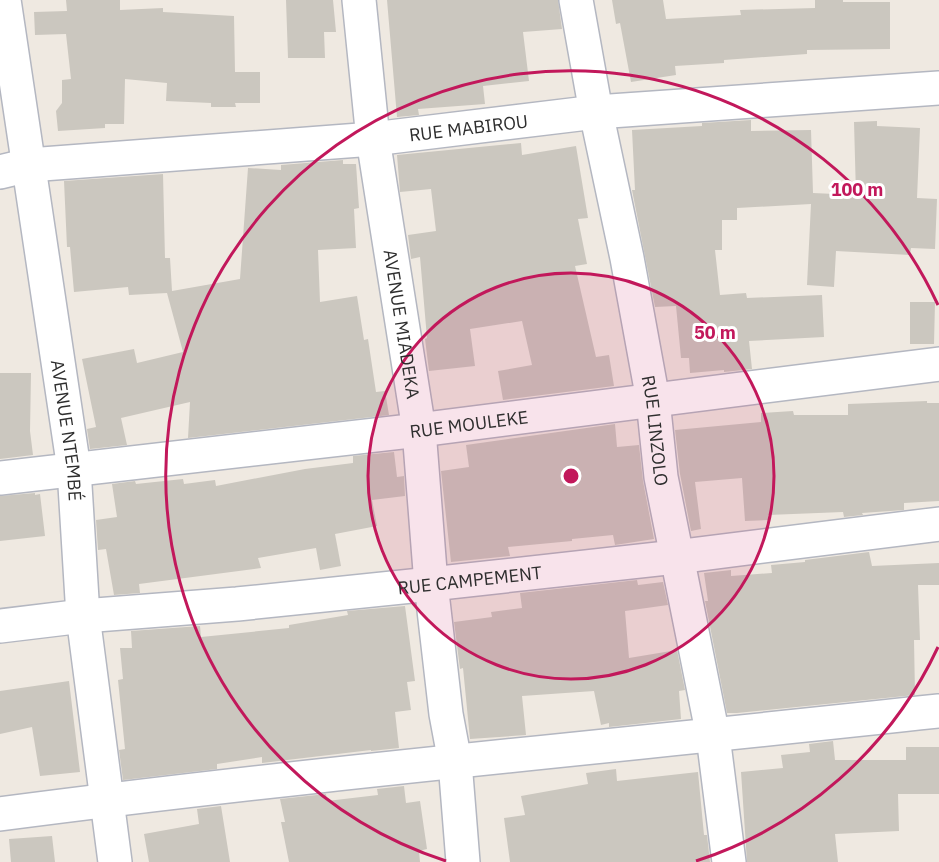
<svg xmlns="http://www.w3.org/2000/svg" width="939" height="862" font-family="'IBM Plex Sans',sans-serif">
<style>
.building{fill:#cbc7bf}
.lines{fill:none;stroke-linecap:round;stroke-linejoin:round}
.minor-casing{stroke:#b4b7c1;stroke-width:36}
.minor{stroke:#fff;stroke-width:33}
.ring{fill:none;stroke:#c2185b;stroke-width:3}
.labels{text-anchor:middle;dominant-baseline:central;stroke-width:6;stroke-linejoin:round;paint-order:stroke}
.street-label{font-size:18px;fill:#2e2e2e;stroke:#fff}
.centre{fill:#c2185b;stroke:#fff;stroke-width:3}
.ring-label{font-size:18px;text-anchor:middle;font-weight:bold;fill:#c2185b;stroke:#fff;stroke-width:6;stroke-linejoin:round;paint-order:stroke}
</style>
<rect width="100%" height="100%" fill="#efe9e1"/>
<!-- building -->
<path class="building" d="M66,0h54v10l43,-2v4l71,4 1,56h25v31h-25l1,4h-25v-4l-45,-2 1,-18 -42,-4 -1,45h-19v4l-47,3 -2,-20 6,-8v-23l9,-1 -5,-45 -31,1 -1,-23 33,-1z
M286,0h47l3,32h-12l1,26h-37z
M387,0h171l4,29 -39,3 6,49 -46,5 2,18 -67,5 1,6 -22,2z
M612,0h51l3,19 75,-4 -1,-5 75,-2v-8h28v2h47v47l-83,1v4l-83,6v3l-49,3 1,9 -45,7 -11,-59 -4,1z
M751,120v11l60,-1 2,63 43,2 -2,-73 23,-1v5l43,2 -3,70 20,1 -2,50 -24,-1 -1,7 -74,-4 -2,36 -27,-2 4,-81 -74,4v12h-15v30h-7l5,45 26,-2 1,5 75,-3 2,42 -75,4 3,28 -28,3v-2l-34,3 -1,-15h-8l-5,-52 -21,1 -23,-117h3l-3,-60 70,-4v-3z
M521,143l1,12 54,-9 12,72 -10,1 9,45 -12,2 21,91 13,-2 5,31 -111,14 -5,-29 34,-6 -10,-44 -52,8 5,37 -46,5 -4,-32 2,-1 -7,-81 -9,2 -3,-24 28,-4 -5,-42 -31,3 -3,-37z
M343,160v4h13l3,44 -5,1 2,39 -38,2 2,52 37,-6 7,44 4,-1 8,53 9,-1 4,24 -201,23 2,-36 -69,16 6,27 -37,4 -3,-20 9,-2 -14,-68 52,-10 3,14 46,-11 -16,-59 -38,2 -1,-8 -54,5 -4,-45h-3l-3,-66 99,-7 2,84h5l2,33 68,-12 8,-111 33,2v-5z
M910,302h25l-1,42h-24z
M0,373h31l-1,58 3,24 -33,4z
M927,401v2h12v98l-35,2v7l-42,3 1,2 -19,2 -1,-5 -75,3v5l-23,1 -3,-43 -47,4 6,47 -10,2 -11,-57 -5,-44 86,-8v-9l32,-2 1,4h54v-11z
M615,424l2,23 22,-2 4,36 11,58 -39,6 -2,-10 -41,4v2l-64,6 2,9 -59,6 -10,-91 28,-4 -3,-22z
M394,452l3,25 7,-1 1,20 -33,4 5,26 -42,8 6,32 -21,4 -4,-22 -58,10 3,10 -122,16 1,9 -26,2 -8,-46 -8,1 -2,-30 21,-3 -5,-33 23,-3 1,3 47,-5 1,5 31,-4 1,6 89,-17 48,-6v-7z
M35,493v2l5,-1 5,42 -45,5v-45z
M869,552l3,14 67,-3v22h-21l2,55h-6l1,55 -178,18h-10l-22,-112h3l-4,-28 27,-3v6l41,-3 -1,-8 34,-3v-2z
M637,580l1,5 25,-3 5,23 -43,6 4,47 48,-8 8,40 -6,1 2,28 -72,8v-4l-8,2 -7,-34 -72,5 4,39 -56,4 -7,-71 -3,1 -6,-47 38,-5 -1,-5 31,-4 -2,-15z
M405,606l10,75 -8,1 4,28 -16,2 4,36 -28,3v-1l-109,13v-6l-45,7v5l-94,11 -4,-30 6,-1 -7,-69 5,-1 -3,-31h12l-1,-17 69,-5 1,11 88,-9v-3l59,-10 -1,-4z
M69,681l11,91 -40,4 -8,-49 -32,7v-43z
M833,741l2,19h71v-13h33v47h-41l1,37 -64,3 3,28h-91l-6,-90 42,-4 -2,-13 29,-3 -1,-8z
M616,769l1,12 81,-9 6,63h3l3,27h-200l-6,-44 21,-3 -4,-19 67,-12 -2,-11z
M404,786l2,17 14,-2 7,48 -8,2 1,11h-131l-8,-40h4l-5,-23 46,-5 1,7 51,-6 -1,-6z
M221,806l9,56h-81l-5,-28 55,-10 -2,-15z
M52,836l3,26h-44l-2,-23z"/>
<g class="lines">
<defs>
<g id="minor">
<path id="s1" d="M4,0l70,469 9,147 32,246"/>
<path id="s2" d="M359,0l14,139 46,291 12,154 15,130 9,48 8,100"/>
<path id="s3" d="M576,0l20,112 31,146 26,142 8,77 52,259 16,126"/>
<path id="s4" d="M0,172l29,-7 344,-26 223,-27 343,-24"/>
<path id="s5" d="M0,478l419,-48 520,-66"/>
<path id="s6" d="M0,626l83,-10 154,-12 194,-20 245,-27 263,-33"/>
<path d="M0,814c312,-41 626,-69 939,-103"/>
</g>
</defs>
<!-- minor casing -->
<use href="#minor" class="minor-casing"/>
<!-- minor -->
<use href="#minor" class="minor"/>
</g>
<!-- distance rings -->
<circle cx="571" cy="476" r="203" fill="#c2185b" fill-opacity=".12"/>
<g class="ring">
<circle cx="571" cy="476" r="203"/>
<path d="M938 647A405 405 0 0 1 696 861M446 861A405 405 0 1 1 938 305"/>
</g>
<g class="labels">
<!-- street labels -->
<g class="street-label">
<text stroke="none"><textPath href="#s4" startOffset="471">RUE MABIROU</textPath></text>
<text stroke="none"><textPath href="#s2" startOffset="327">AVENUE MIADEKA</textPath></text>
<text stroke="none"><textPath href="#s5" startOffset="472">RUE MOULEKE</textPath></text>
<text stroke="none"><textPath href="#s1" startOffset="435">AVENUE NTEMBÉ</textPath></text>
<text stroke="none"><textPath href="#s3" startOffset="438">RUE LINZOLO</textPath></text>
<text stroke="none"><textPath href="#s6" startOffset="472">RUE CAMPEMENT</textPath></text>
</g>
</g>
<circle cx="571" cy="476" r="9" class="centre"/>
<g class="ring-label">
<text x="857" y="196">100 m</text>
<text x="715" y="339">50 m</text>
</g>
</svg>
